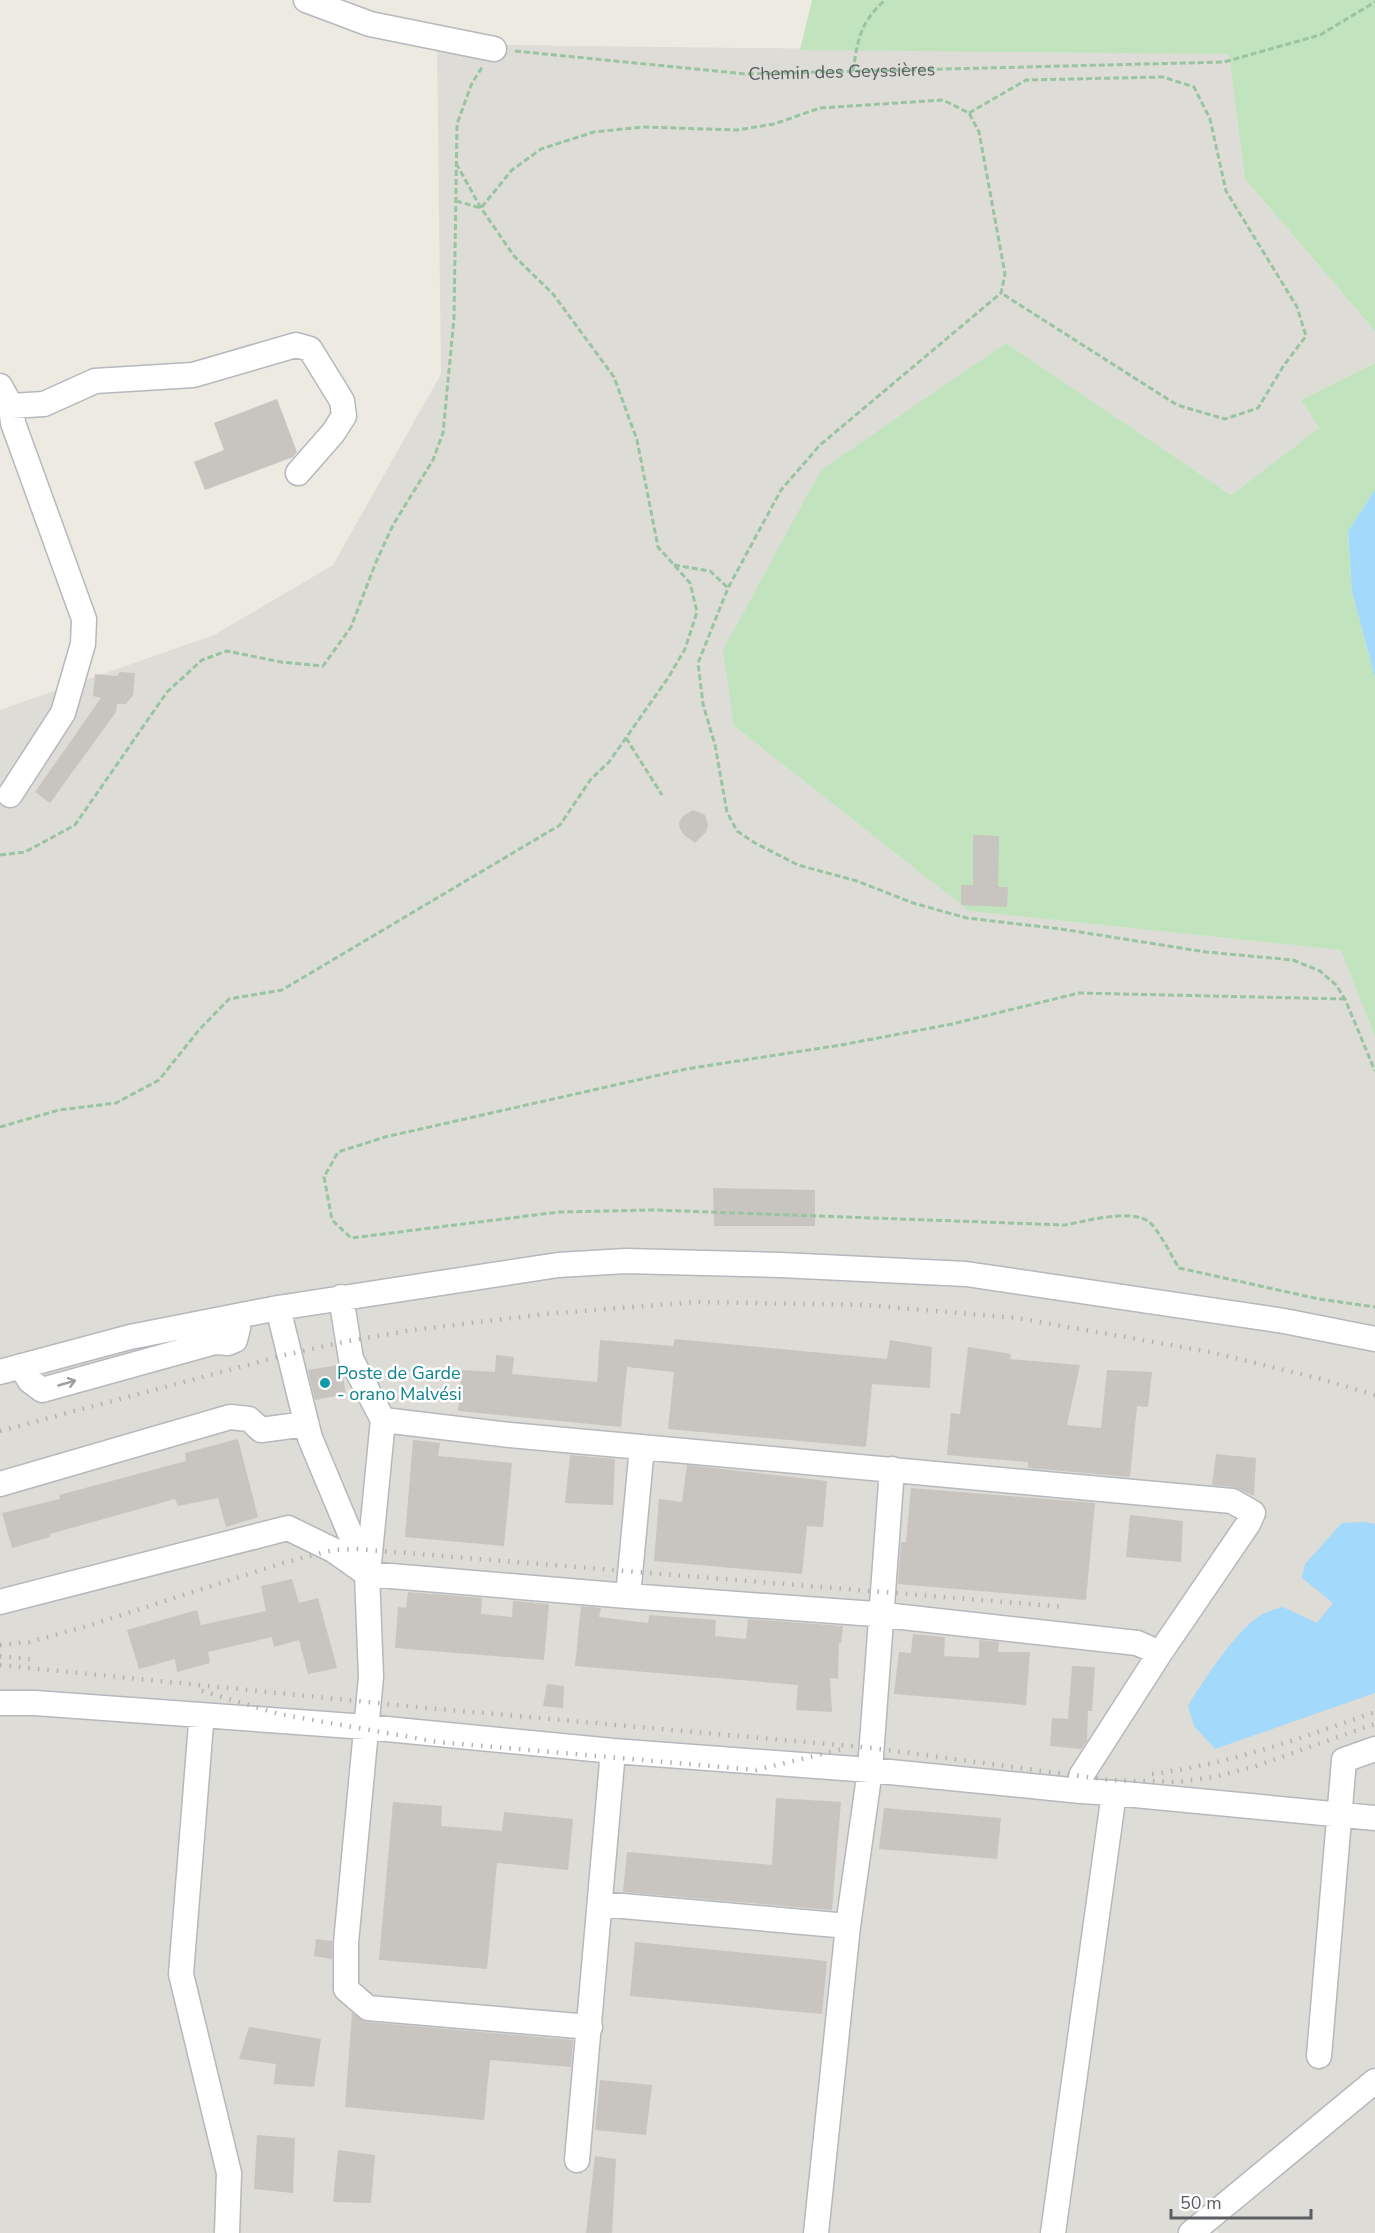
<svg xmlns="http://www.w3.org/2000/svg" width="1375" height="2233" font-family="'Nunito Sans',sans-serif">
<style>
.industrial{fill:#dedcd6}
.green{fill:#c1e4bf}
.water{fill:#a3d9fb}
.building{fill:#c8c4bf}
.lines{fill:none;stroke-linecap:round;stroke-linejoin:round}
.minor-casing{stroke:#b5b8bc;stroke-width:27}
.path{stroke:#99c4a2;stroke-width:3;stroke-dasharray:6 3;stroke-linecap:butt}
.minor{stroke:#fff;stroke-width:24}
.rail{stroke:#b1b2b2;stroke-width:4.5;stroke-dasharray:1.5 8;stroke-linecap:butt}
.oneway{stroke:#9c9ea1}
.culture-dot{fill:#0f9aa8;stroke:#fff;stroke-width:2}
.labels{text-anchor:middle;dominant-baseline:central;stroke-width:5;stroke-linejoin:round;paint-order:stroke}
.street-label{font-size:18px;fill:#5a5e62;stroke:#fff}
.culture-label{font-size:18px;fill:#0d838f;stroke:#fff;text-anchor:start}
</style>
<rect width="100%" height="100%" fill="#edeae2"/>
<!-- industrial -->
<path class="industrial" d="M437,44l792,10 16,125 130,152v32l-74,37 18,28 -88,67 -225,-152 -272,383 235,185 373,39 33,87v1196h-156l-2,-3 -4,3h-1213v-1523l214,-75 119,-70 108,-191z"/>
<!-- green -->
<path class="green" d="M812,0h563v331l-130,-152 -16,-125 -429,-4z
M1006,343l225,152 88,-67 -18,-28 74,-37v127l-27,41 4,61 23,85v360l-34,-87 -372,-39 -235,-185 -11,-76 98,-180z"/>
<!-- water -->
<path class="water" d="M1375,490v187l-23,-85 -4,-61z
M1365,1522l10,2v169l-160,56 -21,-23 -6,-20c14,-24 50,-78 73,-91 6,-4 15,-6 22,-8l34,16 16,-20 -31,-25 3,-14 37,-41z"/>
<!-- building -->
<path class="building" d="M277,399l20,53 -4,5 -88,33 -11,-28 30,-12 -10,-27z
M120,672l15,1 -2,22 -7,9h-9l-1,8 -66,91 -15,-11 66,-94 -8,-2 2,-22 22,2z
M693,810l12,5 3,10 -2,7 -11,11 -11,-8 -4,-6 -1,-6 4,-7z
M973,835l26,1 -1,51h10l-1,20 -46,-2v-20h12z
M713,1188l102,2v36h-101z
M675,1339l212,20 3,-19 42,7 -2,41 -58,-4 -6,63 -198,-18 6,-57 -47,-5 -6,60 -163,-16 4,-41 33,2 1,-17 18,2 -2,17 85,8 3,-42 73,6z
M968,1347l43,7 -1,5 70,6 -13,60 34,3 6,-58 45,2 -4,35 -11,-1 -7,71 -102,-9v-6l-81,-7 4,-42 9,1z
M338,1365l4,7 4,22 -31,6 -7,-30z
M238,1439l20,78 -32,10 -8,-29 -40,8 -3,-7 -125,35v3l-38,11 -10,-35 58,-14 -1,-4 127,-34 -1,-8z
M413,1440l27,3 -2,13 74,7 -8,83 -99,-9z
M1216,1454l40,4 -2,38 -20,-9 -22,-2z
M570,1455l45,4 -2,46 -48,-2z
M687,1465l140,16 -4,46 -16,-1 -5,48 -148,-13 5,-62 23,3z
M911,1488l184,15 -9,97 -188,-16 3,-42h5z
M1130,1515l53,6 -2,41 -55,-5z
M292,1579l7,24 19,-5 19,70 -29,6 -9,-34 -25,7 -2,-10 -64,15 2,11 -33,9 -2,-13 -36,10 -12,-39 70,-20 4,15 65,-14 -5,-25z
M408,1592l74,6 -1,16 31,3 1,-16 36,3 -5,56 -149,-12 3,-41 8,1z
M581,1606l20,2 -2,9 49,6 1,-8 67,5 -1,16 31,3 2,-20 95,7 -2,17h-2l-1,36 -8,-1 2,34 -36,-2 2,-25 -223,-19z
M913,1634l32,3 -1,19 35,2v-18l20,2 -1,10h32l-4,53 -132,-11 5,-42 12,1z
M1072,1666l23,1 -3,44h-4l-1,30 -6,8 -31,-3 2,-28 16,1z
M547,1684l17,2 -1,22 -20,-2z
M776,1798l65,4 -9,108 -209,-18 4,-40 145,13z
M393,1802l49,4 -1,20 61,5 2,-19 69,7 -5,51 -71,-7 -10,106 -108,-9z
M884,1808l117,10 -4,41 -118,-10z
M316,1939l16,2v18l-18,-3z
M635,1942l192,19 -5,53 -192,-18z
M352,2013l15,9 206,18 -2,27 -81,-7 -6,60 -139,-13z
M249,2027l72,12 -7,48 -40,-3 2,-20 -37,-5z
M600,2080l52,5 -6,50 -51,-5z
M257,2135l38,3 -2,55 -39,-4z
M338,2150l37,5 -4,48 -38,-1z
M595,2156l21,3 -4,74h-26z"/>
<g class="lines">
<defs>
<path id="minor" d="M306,0l64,24 124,25
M0,386l11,20 2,17 71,196 -1,25 -20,69 -53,82
M11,406l33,-2 51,-23 98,-6 103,-30 14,4 32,52 2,15 -11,17 -35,40
M278,1308l32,130 57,136 4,103 -25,266v46l22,19 222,19
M21,1366l9,15 12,9 173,-48 13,1 7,-3 3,-12 1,-12
M0,1372l130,-35 148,-29 280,-43 68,-4 155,4 185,9 318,47 91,18
M0,1484l230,-67 19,2 12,11 45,-6
M368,1573l15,-153
M628,1596l247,18 262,29 23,10
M0,1602l288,-74 45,22 34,24 261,22 14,-149
M0,1703h35l331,24 247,24 257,19 211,21v-15l79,-123 88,-129 5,-11 -21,-12 -722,-66 -127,-15 -32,-61 -10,-62
M201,1724l-20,250 48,199 -2,60
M1114,1793l261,25
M600,1904l248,22 22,-156 22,-301
M1319,2056l25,-296 31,-11
M577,2160l36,-409
M816,2233l32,-307
M1053,2233l61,-440 -33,-2
M1191,2233l184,-152"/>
</defs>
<!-- minor casing -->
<use href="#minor" class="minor-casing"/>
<!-- path -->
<g class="path">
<path id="s1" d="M515,51l231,23 478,-12 96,-27 55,-33"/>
<path d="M853,71c5,-33 7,-48 32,-71"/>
<path d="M969,113l57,-33 137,-3 31,10 16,32 16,72 71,116 9,29 -22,29 -26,43 -33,11 -48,-14 -176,-112"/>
<path d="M456,201l25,7 31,-38 29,-21 53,-17 49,-5 94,3 37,-6 46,-16 123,-8 26,13 10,19 26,142 -4,19 -181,152 -39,45 -53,98 -30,75 5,41 12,41 12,67 10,19 18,12 43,22 59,16 56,22 54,15 94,11 145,23 87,8 27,11 16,14 9,14 30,72"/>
<path d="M674,565l36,6 18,17"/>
<path d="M626,738l36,57"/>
<path d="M0,855l25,-3 50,-27 92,-133 35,-32 25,-9 54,11 42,4 28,-39 25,-65 17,-37 40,-65 10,-27 11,-115 3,-194 15,-41 11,-17"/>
<path d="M1345,999l-266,-6 -127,31 -111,21 -155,24 -301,68 -47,15 -14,25 8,43 19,18 208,-26 95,-2 411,15c21,-4 64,-16 83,-4 10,7 24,36 31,47l140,31 56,8"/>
<path d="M0,1127l59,-17 57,-7 43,-23 40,-50 30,-31 53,-9 278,-165 31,-46 18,-17 59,-84 17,-29 12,-37 -7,-29 -32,-36 -21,-107 -23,-63 -61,-83 -39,-38 -33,-48 -24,-43"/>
</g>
<!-- minor -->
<use href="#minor" class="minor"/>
<!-- rail -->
<path class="rail" d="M0,1431l289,-77 59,-13 65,-11 132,-16 152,-12 169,3 151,13 193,34 111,27 54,16
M0,1645l29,-3 55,-15 199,-64 50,-13 24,-1 709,58
M0,1656l36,4
M0,1665l417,42 455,41 238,32 67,2 37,-5 39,-10 122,-43
M202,1691l77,23 159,28 318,28 87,-21
M1152,1774c78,-10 149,-36 223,-62"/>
</g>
<!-- one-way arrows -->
<defs><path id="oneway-shaft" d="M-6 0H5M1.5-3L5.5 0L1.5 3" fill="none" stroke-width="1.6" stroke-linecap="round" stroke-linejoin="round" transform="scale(1.5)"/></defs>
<use class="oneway" href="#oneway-shaft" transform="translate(67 1383) rotate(-16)"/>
<!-- markers -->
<circle class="culture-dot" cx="325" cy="1383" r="6"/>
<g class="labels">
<!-- street labels -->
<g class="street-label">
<text stroke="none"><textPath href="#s1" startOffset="328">Chemin des Geyssières</textPath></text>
</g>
<!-- culture labels -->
<g class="culture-label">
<text x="337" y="1373">Poste de Garde<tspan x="337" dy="21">- orano Malvési</tspan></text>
</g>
</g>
<!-- scale -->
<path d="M1171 2209v9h140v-9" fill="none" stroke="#5a5e62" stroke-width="3"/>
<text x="1180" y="2209" font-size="18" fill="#5a5e62" stroke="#ffffff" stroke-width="4.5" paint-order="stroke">50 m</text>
</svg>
